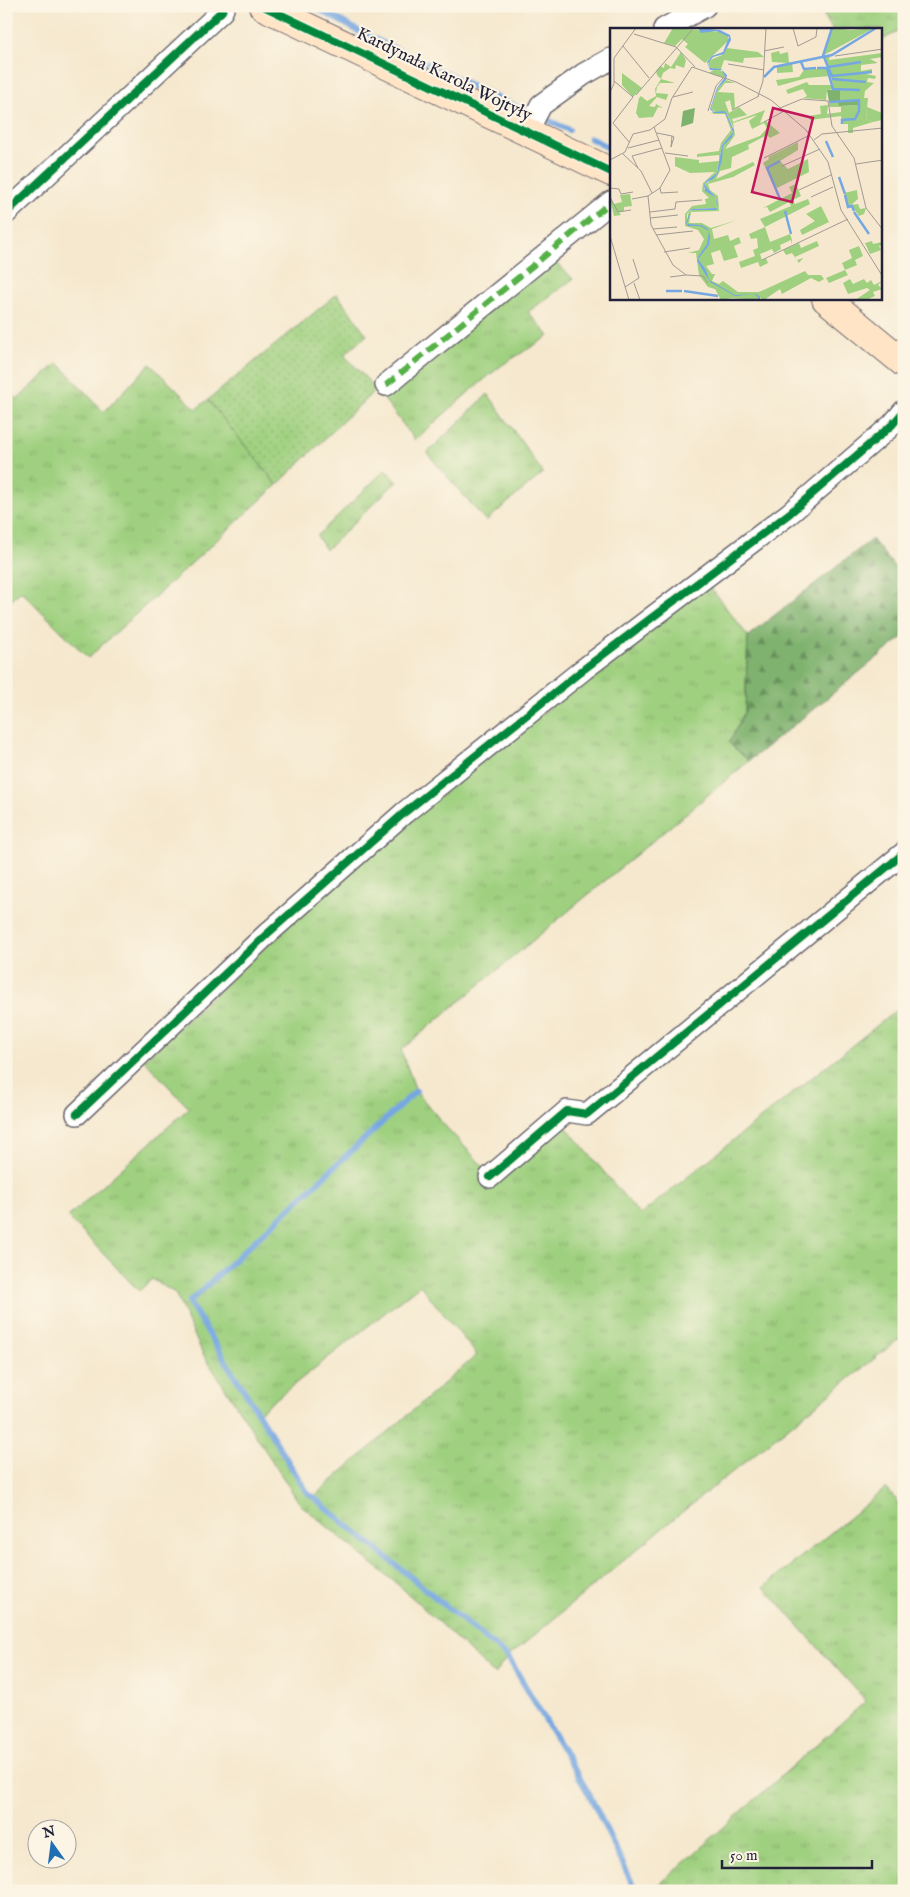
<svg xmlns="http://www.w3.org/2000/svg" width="910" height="1897" font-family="'IM FELL English',serif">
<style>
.grass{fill:url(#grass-tufts);stroke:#60795d;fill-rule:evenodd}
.forest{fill:url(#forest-firs);stroke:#506a54}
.garden{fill:url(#garden-dots);stroke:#60795d}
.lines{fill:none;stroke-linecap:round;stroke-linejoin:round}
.stream{stroke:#76a7e1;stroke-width:6}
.street-casing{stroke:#6c676e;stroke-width:24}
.secondary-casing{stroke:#6c676e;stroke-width:30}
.street{stroke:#fff;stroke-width:21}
.secondary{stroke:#ffe4c6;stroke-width:28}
.quiet{stroke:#55b146;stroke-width:6;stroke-dasharray:12 6;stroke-linecap:butt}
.cycleway-casing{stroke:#fcf5e5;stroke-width:11}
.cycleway{stroke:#00873e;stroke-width:8}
.labels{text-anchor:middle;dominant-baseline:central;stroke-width:4.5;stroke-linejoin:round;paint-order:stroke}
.street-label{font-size:18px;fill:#22223b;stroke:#fcf5e5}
.inset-river{fill:none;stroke:#76a7e1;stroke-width:2.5}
.inset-road{fill:none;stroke:#a19993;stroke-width:1}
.view{fill:#c2185b;fill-opacity:0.15;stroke:#c2185b;stroke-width:2.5}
.inset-edge{fill:none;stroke:#22223b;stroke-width:2.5}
</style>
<defs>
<pattern id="grass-tufts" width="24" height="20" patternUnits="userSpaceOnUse" patternTransform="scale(1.25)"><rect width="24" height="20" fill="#9fd07f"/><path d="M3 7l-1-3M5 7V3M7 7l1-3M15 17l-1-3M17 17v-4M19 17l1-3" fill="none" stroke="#89b26f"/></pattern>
<pattern id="forest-firs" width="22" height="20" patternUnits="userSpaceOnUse" patternTransform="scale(1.25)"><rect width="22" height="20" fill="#7fb26e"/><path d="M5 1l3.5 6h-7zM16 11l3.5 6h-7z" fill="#68905c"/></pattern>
<pattern id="garden-dots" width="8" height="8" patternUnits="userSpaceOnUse" patternTransform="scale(1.25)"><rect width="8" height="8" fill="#9fd07f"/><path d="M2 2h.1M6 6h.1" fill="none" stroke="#89b26f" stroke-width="1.8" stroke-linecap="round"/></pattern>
</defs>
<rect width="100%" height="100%" fill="#fcf5e5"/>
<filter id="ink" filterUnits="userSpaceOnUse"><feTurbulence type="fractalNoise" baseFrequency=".02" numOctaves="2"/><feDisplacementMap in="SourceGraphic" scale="10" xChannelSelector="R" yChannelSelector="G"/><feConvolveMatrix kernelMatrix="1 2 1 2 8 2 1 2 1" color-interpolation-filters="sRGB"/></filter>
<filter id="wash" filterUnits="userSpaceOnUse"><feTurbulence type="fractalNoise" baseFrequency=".0096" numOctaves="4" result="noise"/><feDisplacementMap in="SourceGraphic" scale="20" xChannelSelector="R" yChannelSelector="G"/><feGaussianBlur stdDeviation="1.12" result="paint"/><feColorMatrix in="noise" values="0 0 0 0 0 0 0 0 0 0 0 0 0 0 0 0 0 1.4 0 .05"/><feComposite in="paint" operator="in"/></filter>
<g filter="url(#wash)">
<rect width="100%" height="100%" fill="#f5e8ce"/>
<!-- grass -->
<path class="grass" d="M819,6h85v23l-23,11v-11h-49z
M554,260l19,19 -45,33 21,24 -47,29 -32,26 -55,49 -32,-42 92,-77z
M58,363l46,49 46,-48 46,45 12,-9 69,85 -189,173 -67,-67 -15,13v-215l11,10z
M488,394l55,79 -57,48 -59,-68z
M385,470l12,11 -71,69 -9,-14z
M706,582l42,54 -3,76 -16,31 20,18 -348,289 15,41 30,36 48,51 68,-56 78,93 264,-211v331l-227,181 -169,141 -14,17 -91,-85 -103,-85 -97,-150 -28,-61 -23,-14 -13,12 -71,-74 121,-109 -45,-48 198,-185zM420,1285l57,70 -165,143 -54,-85z
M886,1488l18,21v382h-252l214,-190 -102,-114z"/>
<!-- forest -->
<path class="forest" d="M872,539l32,40v57l-155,125 -20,-18 16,-32 3,-75z"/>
<!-- garden -->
<path class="garden" d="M337,294l30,41 -23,20 32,34 -99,96 -69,-85z"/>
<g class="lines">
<!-- stream -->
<path class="stream" d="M313,6l51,28 161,77
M545,119l24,11
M590,138l21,11
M416,1091l-227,211 118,190 201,165 81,137 47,97"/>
</g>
</g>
<g filter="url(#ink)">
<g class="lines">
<defs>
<path id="street" d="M664,29l41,-23
M527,132l14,-27 43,-31 27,-15
M6,213l216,-202 2,-5
M386,385l225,-183
M77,1114l190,-180 137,-121 180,-144 206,-156 102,-88 12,-14
M490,1177l77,-66 20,3 317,-261"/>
<path id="secondary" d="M263,6l348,166
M826,299l78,64"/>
</defs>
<!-- street casing -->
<use href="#street" class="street-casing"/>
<!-- secondary casing -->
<use href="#secondary" class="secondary-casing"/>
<!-- street -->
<use href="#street" class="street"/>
<!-- secondary -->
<use href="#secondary" class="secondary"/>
<!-- quiet -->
<path class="quiet" d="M386,385l225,-183"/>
<defs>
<path id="cycleway" d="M263,6l348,166
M6,213l216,-202 2,-5
M77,1114l190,-180 137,-121 180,-144 206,-156 102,-88 12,-14
M490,1177l77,-66 20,3 317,-261"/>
</defs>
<!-- cycleway casing -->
<use href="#cycleway" class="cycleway-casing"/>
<!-- cycleway -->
<use href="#cycleway" class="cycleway"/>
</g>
</g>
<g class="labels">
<!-- street labels -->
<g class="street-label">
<text transform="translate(444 75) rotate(26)">Kardynała Karola Wojtyły</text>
</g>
</g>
<!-- overview -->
<g transform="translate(610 28)">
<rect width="272" height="272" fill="#f5e8ce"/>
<path d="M223,0l18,2 23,-2 -50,27zM117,20l31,4 6,5 -20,1 -1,5 -19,-3 -3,9h-4l7,3 1,6 -16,-5 6,-4 -5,-1 -2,-7 14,-6zM169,23l1,3 8,-2 1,11 -17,-1 -1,-9zM71,24l5,8 -2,8 -8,-3 -1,4 -5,-1 -7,5 -2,6 -4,-4 -1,-4 4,-5 4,2 1,-5 6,4zM272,25v4l-12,2 8,4 -17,2v6l11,-2v3l-6,2 10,2 -1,3 -7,-1 -1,4 7,1 -9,8 -1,7h4l-2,21 7,3 -20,6v5h-5v-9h-6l-1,-8 -31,4 -1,-4 12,-2 -1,-8 8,-1 -1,9 14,-2v-5h-12v-5h10l1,4 19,-1v-6l-19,3v-13l-13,1 -1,10 -23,-2 4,-2 -4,-7 -15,5 -2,-4 21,-8 2,3h24l-8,-28 5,-1 -1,4zM182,35l1,9 -16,1v-6zM217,40l3,8 -23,2 -29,8 -2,-6 23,-3 5,-7zM12,45l20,15 -9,9 -11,-12zM51,51l14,4h-15l-3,4 -1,6 12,1v1l-2,5 -9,-3 -8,9 6,1 1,-3 7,4 -5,-1 -5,10 -14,1 -3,-5 3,-15 2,-2 6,5 9,-5 -1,-7zM116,52l9,3h-10l-7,9 16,1 1,15 -3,2 -2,-10 -5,2 4,11 10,-6 8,8 -15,4 1,3 32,-12 -5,13 6,-2 14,12 -10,5 -3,-3 -19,10 1,4 -17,8 -1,11 -11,3 -4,8 37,-17 2,3 -22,12 -25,7 2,6 8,6 1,15 -28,1 -2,11h13l9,5 26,-8 -25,9 2,10 14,-4 2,6 9,-4 2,6 -7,3 4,11 -14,4 -4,-11 -9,3 3,11 -8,2 6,8h3l-3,7 7,3 4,-3 15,11h21l46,-21 3,4h13l3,4 -5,3 -8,-4 -29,16 -2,-5 -16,11 -5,-3v3l-27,-2 -11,2 -6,-11 -7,-2 -9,-12 -3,-22h-8l11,-3 5,-11 -6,-9 -13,-4v-12l7,-8 14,-2 -1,-5 4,-1 -7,-7 1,-8 12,-11 -25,1 -15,-7v-9l24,3v3l20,-2v-6l-22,2v-3l22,-3 2,-8 10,-13 -6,-16h-11l-3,-2 14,1 8,19 -11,13 -5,28 -11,8 -1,1 -1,7 12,9 1,10 -25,1 -5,5v11l14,1 -14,-1 1,-11 4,-4 25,-1 1,-6 -2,-5 -11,-13 13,-12 5,-27 10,-11v-8l-7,-15h-11l-4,-4 7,-20zM147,87l-8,6 3,8 12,-6 3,5 -7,8 -35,13 10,-14 -2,-12zM188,114v8l-18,11 8,8 20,-10 1,13 -32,16 -14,-25 6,-4 -1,-2zM186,156l5,12 -8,4 2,4 13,-5 2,5 -45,23 5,15 20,-8 2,6v5l-1,-5 -11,5 1,4 -7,4 -2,-4 -12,5 2,6 4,-2 2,5 -8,4 -2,-5 -17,6 -2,-6 16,-6 -2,-6 5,-2 -1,-10 -6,1 -2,-5 16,-7 -5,-8 31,-13 -2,-4 -19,10 -3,-5 -4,1 29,-15 -3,-6zM233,161l1,4 13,-3 1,9 -7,6 7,-1 2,5 6,-1 -2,6 -5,2 -7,-10h-4zM20,166l2,12 -8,1v4l-5,1 2,3 -7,1 -4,-18 4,6 8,-2 -2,-7zM211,178l8,16 -27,13 -2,-5 15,-9 -9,-7zM207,213l2,5 -24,11 2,3 6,-2 -4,5 -7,-10 -6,2 -3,-5 16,-7 2,5zM262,213l1,3 9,-2v3l-3,1 2,4 -11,4 -5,-11zM249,218l4,10 -8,4 2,5 -12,5 3,5 -19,8 -3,-5 19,-8 -3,-7 10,-5 -3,-8zM240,251l3,5 11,-5 3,4 4,-3 3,5 8,-4 -4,4 4,4 -9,3 2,4 -9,4h-11l15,-10 -3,-2 -19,6 -5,-11z" fill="#9fd07f" fill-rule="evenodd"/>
<path d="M217,62h13v12l18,-2 1,5 -20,1 -1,-4h-9zM85,80l-2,15 -12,4 2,-16z" fill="#7fb26e"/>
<path d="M63,0l49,4 6,3v6l-23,22 -20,-16 3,-3 -6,-5 -7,7 -11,-3zM257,79l15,6v7l-9,2 -7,-3z" fill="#9fd07f"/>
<path d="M88,0l22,2 10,5 1,5 -7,14 -11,3 -5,6 2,5 11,1 6,6 -1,5 -8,8 -7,20 3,4 9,-1 3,1 8,19 -2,6 -9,9 -1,14 -4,13 -5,6 -6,3 -2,3 11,13 2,5 -1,6 -2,1h-24l-4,14 14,1 6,3 2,3 1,6 -1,8 -11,14 8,11 3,10 26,15 21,-1 4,3v3l-5,-6 -20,2 -25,-14 -13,-21 1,-4 9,-13 2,-13 -9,-5h-12l-2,-3 5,-14 26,-1 -1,-10 -11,-7 -1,-6 2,-4 11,-8 5,-28 11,-13 -8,-19h-11l-4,-4 7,-21 8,-11 -3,-7h-12l-3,-8 5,-6 11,-4 6,-15 -13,-6 -15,2z" fill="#76a7e1"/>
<path class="inset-river" d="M213,28l9,-28M214,29l4,10 33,-5M191,34l3,7 12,-1M218,39l4,9 40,-4M207,40h10l6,21 27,1M154,49l10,-10 58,-12 44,-27M222,51l34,3M220,74l29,-2v11l-4,8 -13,1v4M216,113l7,16M170,133l-13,7 13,31M229,149l6,17M235,167l3,12 4,-1 2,5M175,183l6,23M244,184l15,22M56,263h16M74,263l34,5"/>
<path class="inset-road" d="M183,0l5,18 18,-9 1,-9M24,6l42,13 19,20M13,18l26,32M154,23l20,-4M225,28l48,-7M118,36l36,6M4,53l19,16 -20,26 16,19M0,64l4,-8v-26l22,-30M26,67l56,-65M148,68l5,-15 3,-53M63,69l20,-5M170,80l22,-9 26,2 4,25 22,32 12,50 17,22M122,82l27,-14M98,83l8,-25 7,-8M154,94l20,-11M44,99l16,43 -10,18 -12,8 3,29 22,40 13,10 17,1 5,7M47,105l15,3 -1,11 3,-10 -2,-1M204,112l8,-6 61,-6M18,120l31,-8M55,125l23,3M13,126l18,17 11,22M154,130l46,-23M0,132l15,-8 8,-18 17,-4 15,-11 7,-21 20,-31 44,15 35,18 35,30 22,32 13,48 42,67M246,136l27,-4M172,138l38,-17M28,140l-6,-12 30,-8M0,160l9,1 2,5 12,-2M50,160l1,5 17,-1M189,162l32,-15M0,169l8,15 13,-2M201,169l22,-10M22,171l16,-3M40,184l25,-3 1,-7 26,-2M40,190l28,-3M43,201l24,-2M46,207l37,-4M0,208l19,64M54,224l26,-4M152,232l86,-41M60,249l16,-2M24,255l6,17M15,259l14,-9 -6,-19"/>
<path class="view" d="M163,80l40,10 -21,84 -40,-10z"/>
<rect width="272" height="272" class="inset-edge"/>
</g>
<!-- margin -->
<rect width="910" height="1897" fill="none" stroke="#fcf5e5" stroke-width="25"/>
<!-- north arrow -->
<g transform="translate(52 1844) rotate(346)"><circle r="24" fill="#fcf5e5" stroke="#a5a1a1"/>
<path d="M0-4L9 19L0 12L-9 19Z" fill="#1f6fb2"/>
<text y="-8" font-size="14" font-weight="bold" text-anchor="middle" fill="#22223b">N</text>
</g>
<!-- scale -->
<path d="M722 1860v8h150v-8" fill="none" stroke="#22223b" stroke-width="2.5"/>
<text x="730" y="1860" font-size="15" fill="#22223b" stroke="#fcf5e5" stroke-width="4" paint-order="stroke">50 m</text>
</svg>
